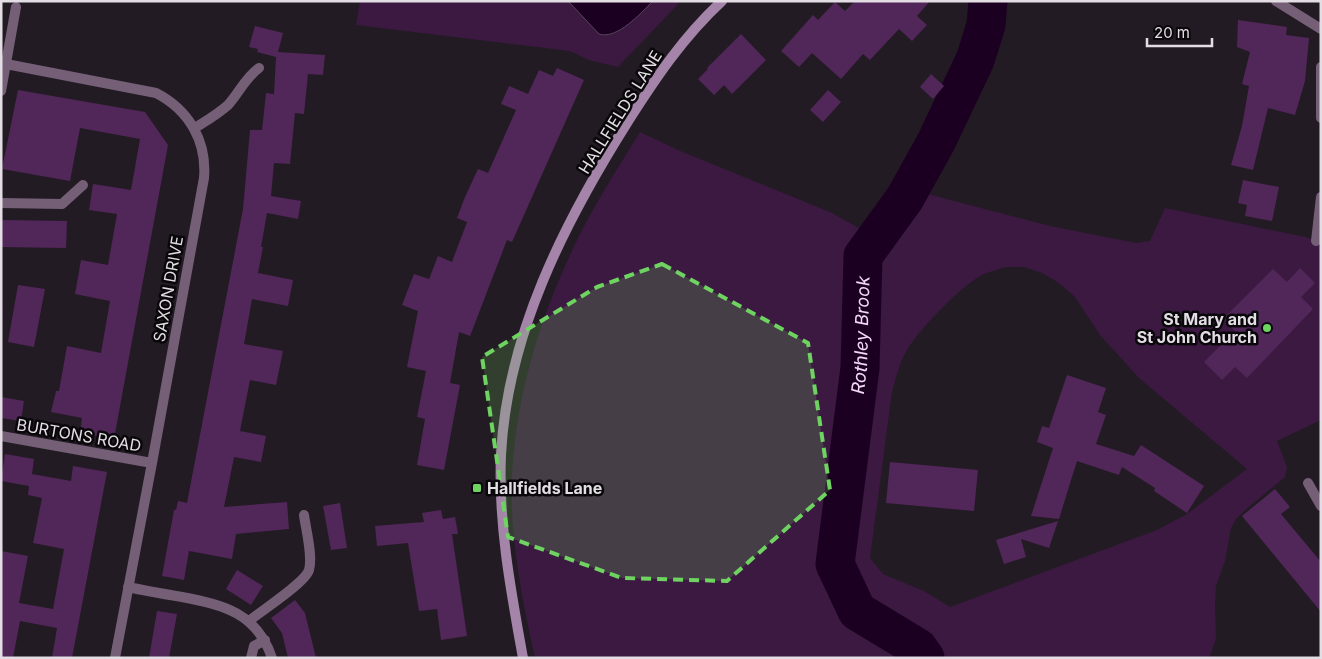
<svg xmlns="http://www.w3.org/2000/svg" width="1322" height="659" font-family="Inter,sans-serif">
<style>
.green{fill:#3b1941;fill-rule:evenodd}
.water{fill:#1c0021;stroke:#58435c}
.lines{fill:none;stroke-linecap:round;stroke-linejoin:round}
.river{stroke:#1c0021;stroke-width:39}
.building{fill:#512659}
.lane{stroke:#745f77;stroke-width:10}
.street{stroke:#745f77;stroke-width:10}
.secondary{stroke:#a584aa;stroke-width:10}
.marked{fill:#6ed360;fill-opacity:0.2;stroke:#6ed360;stroke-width:4;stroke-dasharray:10 6;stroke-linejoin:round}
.poi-dot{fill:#6ed360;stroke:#0a070b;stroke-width:2}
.labels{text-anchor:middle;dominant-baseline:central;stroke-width:5;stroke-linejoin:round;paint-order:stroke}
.street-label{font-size:16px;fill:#e3dee4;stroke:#0a070b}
.poi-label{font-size:16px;font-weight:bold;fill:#e3dee4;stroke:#0a070b;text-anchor:end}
.water-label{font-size:18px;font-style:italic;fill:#f4d9f8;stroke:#0a070b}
</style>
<rect width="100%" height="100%" fill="#231b24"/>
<!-- green -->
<path class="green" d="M360,1h321l-63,66 -29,-7 -19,-9 -214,-26z
M640,132l38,18 154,63 54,30 34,-51 130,34 86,17 14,-2 15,-33 140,29 16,5v178l-44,21 10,26 -2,10 -40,33 -9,9 -5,9 -6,33 -9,25 -1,17 1,36 -7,19h-674c-13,-60 -26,-122 -23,-183 4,-78 26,-151 59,-222 19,-42 45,-82 69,-121zM1006,267h18l18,6 17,10 16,14 25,38 39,43 108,91 -60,45 -30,16 -207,77 -26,-16 -41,-17 -13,-16 22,-166c4,-14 7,-28 14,-40 11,-21 51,-61 71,-74 9,-6 19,-8 29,-11z"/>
<!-- water -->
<path class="water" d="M568,1h85c-12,12 -36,39 -54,33z"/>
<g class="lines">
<!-- river -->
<path class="river" id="s1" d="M925,658l-7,-10 -61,-37 -22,-47 25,-196 3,-112 42,-58 31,-56 39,-82 11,-35 2,-24"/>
</g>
<!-- building -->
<path class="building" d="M855,1h75l-13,15 10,9 -15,16 -13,-12 -29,31 -7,-6 -22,25 -29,-26 -13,14 -18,-16 32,-36 5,5 17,-18 10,9z
M1238,20l49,7 -1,8 23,3 -4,43 -10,34 -27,-7 -15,62 -22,-5 11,-39 7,-40 -7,-2 8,-32 -13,-5z
M255,26l28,7 -5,19 47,3 -2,20 -15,-1 -4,40 -9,-1 -5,51 -16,-1 -3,33 30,5 -3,18 -31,-6 -6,34h2l-5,26 35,7 -5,26 -36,-7 -8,45 39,7 -7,34 -26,-5 -10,51 26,5 -5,26 -27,-5 -10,50 63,-5 2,27 -53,5 -4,25 -43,-8 -5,29 -22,-4 12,-66h2l2,-9 9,2 56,-294 7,-79h12l4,-37 8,1 2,-37 -19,-5 1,-3 -9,-2z
M741,34l25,26 -34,34 -8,-9 -10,10 -16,-16 10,-10 -1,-1z
M557,68l27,12 -72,162 -5,-2 -37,96 -11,-4 -9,51 10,2 -16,85 -27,-5 8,-46 -8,-2 9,-46 -19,-4 11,-56 -16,-6 12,-31 15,5 9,-23 14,6 15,-40 -10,-4 8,-21 13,-28 10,4 28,-63 -15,-6 8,-18 19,8 11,-24 14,6z
M931,74l13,12 -11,13 -13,-12z
M18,90l127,22 23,33 -54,294 -34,-6 2,-15 -31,-6 5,-21h3l8,-45 34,7 9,-52 -35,-7 6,-34 27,5 9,-51 -28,-4 4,-26 38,6 9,-51 -60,-11 -10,53 -68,-12z
M828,90l13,12 -18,20 -13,-12z
M1243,180l36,7 -7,34 -27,-5 2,-11 -9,-2z
M1,220l66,1 -1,27 -65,-1z
M1300,268l15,15 -14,14 12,12 -66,69 -12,-11 -13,13 -18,-18 31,-31 -12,-12 50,-50 14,13z
M18,285l27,4 -11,58 -26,-5z
M1067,375l39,13 -8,24 8,3 -10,29 38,12 7,-11 63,41 -17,27 -33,-22 1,-3 -33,-21 -3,8 -42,-14 -18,58 -28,-3 22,-68 -16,-6 5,-16 7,2z
M1,397l23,4 -3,20 -20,-3z
M5,454l29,5 -2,15 39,7 2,-15 34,6 -35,186h-20l5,-30 -37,-7 -7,37h-12v-107l27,5 -9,47 34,6 11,-60 -31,-6 9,-45 -14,-3 1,-9 -28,-5z
M890,462l88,8 -4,41 -88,-8z
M1275,489l15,18 -9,7 40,48v50l-79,-96z
M340,503l7,45 -16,2 -8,-44z
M441,510l2,9 12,-2 3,17h-6l15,102 -26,4 -4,-31 -18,2 -11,-68 -31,3 -2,-20 49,-4 -2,-9z
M1058,521l-9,27 -28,-9 5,18 -22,7 -8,-24z
M237,570l26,16 -12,19 -25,-16z
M295,600l10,13 11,45h-28l-6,-25 -11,-15z
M157,611l20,3 -8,44h-20z"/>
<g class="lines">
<!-- lane -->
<path class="lane" d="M195,128c11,-7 23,-14 33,-23 11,-12 17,-27 31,-37
M1,203l61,1 21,-19
M1308,483l13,23
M249,621c12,-10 56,-38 60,-51 4,-14 -3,-40 -5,-55
M251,658l3,-12 11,-6"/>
<!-- street -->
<path class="street" d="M1276,1l45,28
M6,64l150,29c33,17 51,48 48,85l-52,285 -37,195
M1321,67v51
M1,91l15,-84
M1316,241l5,-44
M1,436l151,27
M128,587c18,4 36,7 54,10 42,8 75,16 90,61"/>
<!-- secondary -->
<path class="secondary" d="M523,658c-12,-66 -25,-135 -22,-203 6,-120 63,-232 126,-332 28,-44 56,-86 95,-122"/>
</g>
<!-- marked area -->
<path class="marked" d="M662,264l146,79 22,147 -103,91 -105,-3 -114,-41 -26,-180 115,-70z"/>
<!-- markers -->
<g class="poi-dot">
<circle cx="1267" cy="328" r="5"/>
<rect x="472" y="483" width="10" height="10" rx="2.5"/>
</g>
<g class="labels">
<!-- street labels -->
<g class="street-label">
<text transform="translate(620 112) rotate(-58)">HALLFIELDS LANE</text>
<text transform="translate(168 289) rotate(-80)">SAXON DRIVE</text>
<text transform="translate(79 435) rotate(10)">BURTONS ROAD</text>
</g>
<!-- poi labels -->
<g class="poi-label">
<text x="1257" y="319">St Mary and<tspan x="1257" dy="18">St John Church</tspan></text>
<text x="487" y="488" text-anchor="start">Hallfields Lane</text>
</g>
<!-- water labels -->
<g class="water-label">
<text stroke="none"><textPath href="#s1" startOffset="366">Rothley Brook</textPath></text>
</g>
</g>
<!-- border -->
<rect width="1322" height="659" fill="none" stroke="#e3dee4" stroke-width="5"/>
<!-- scale -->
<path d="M1147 38v8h65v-8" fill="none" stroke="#e3dee4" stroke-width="2.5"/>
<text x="1154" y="38" font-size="15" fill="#e3dee4" stroke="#0a070b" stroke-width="4" paint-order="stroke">20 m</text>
</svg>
